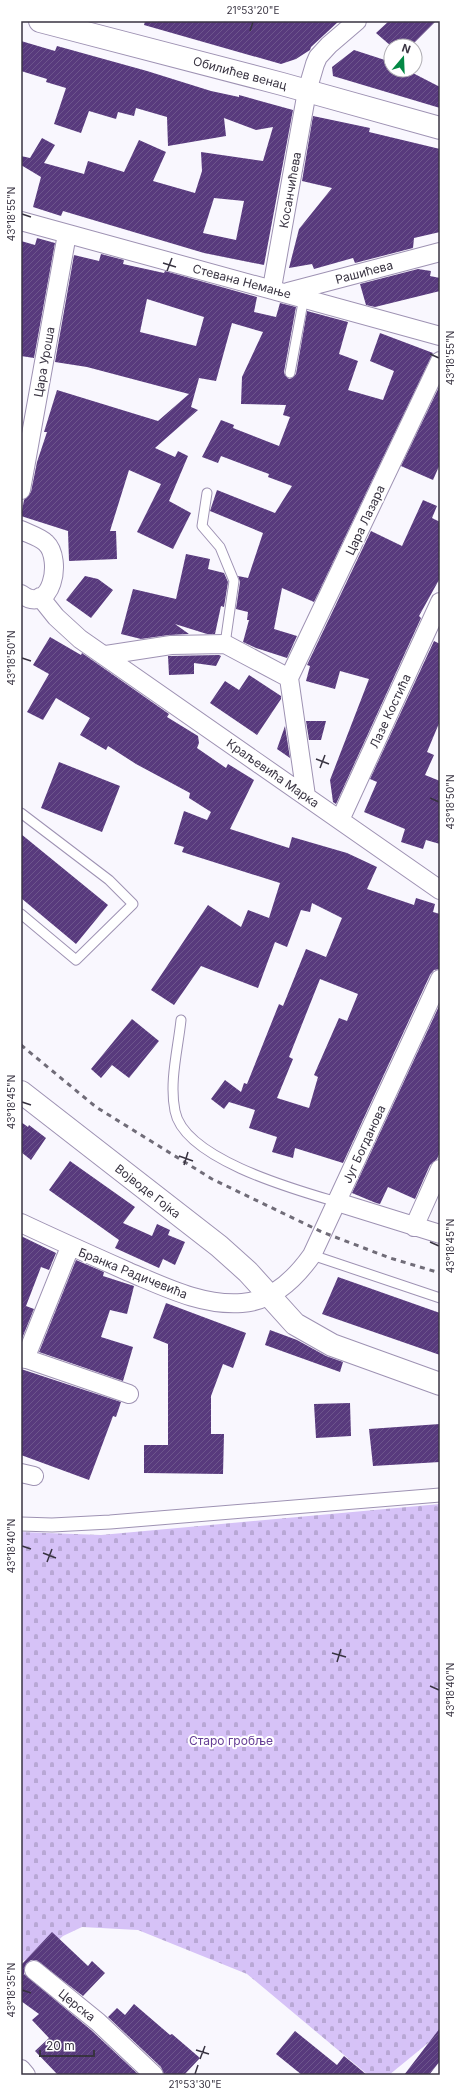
<svg xmlns="http://www.w3.org/2000/svg" width="461" height="2096" font-family="Inter,sans-serif">
<style>
.cemetery{fill:url(#cemetery-stones)}
.building{fill:url(#building-hatch);fill-rule:evenodd}
.lines{fill:none;stroke-linecap:round;stroke-linejoin:round}
.service-casing{stroke:#9e92b3;stroke-width:11}
.pedestrian-casing{stroke:#9e92b3;stroke-width:15}
.minor-casing{stroke:#9e92b3;stroke-width:20}
.tertiary-casing{stroke:#9e92b3;stroke-width:24}
.service{stroke:#fff;stroke-width:9}
.pedestrian{stroke:#fff;stroke-width:13}
.minor{stroke:#fff;stroke-width:18}
.tertiary{stroke:#fff;stroke-width:22}
.rail{stroke:#706c78;stroke-width:3;stroke-dasharray:5 5;stroke-linecap:butt}
.ticks{fill:none;stroke:#383341;stroke-width:1.5}
.labels{text-anchor:middle;dominant-baseline:central;stroke-width:4;stroke-linejoin:round;paint-order:stroke}
.street-label{font-size:12px;fill:#383341;stroke:#fff}
.park-label{font-size:12px;fill:#653d95;stroke:#fff}
.neatline{fill:none;stroke:#383341;stroke-width:1.5}
.ticks-label{font-size:10px;text-anchor:middle;fill:#383341}
</style>
<defs>
<pattern id="cemetery-stones" width="16" height="16" patternUnits="userSpaceOnUse"><rect width="16" height="16" fill="#d6c2f7"/><path d="M2 7V4a2 2 0 0 1 4 0v3zM10 15v-3a2 2 0 0 1 4 0v3z" fill="#b8a7d5"/></pattern>
<pattern id="building-hatch" width="6" height="6" patternUnits="userSpaceOnUse"><rect width="6" height="6" fill="#583a7d"/><path d="M-1 1l2-2M0 6l6-6M5 7l2-2" fill="none" stroke="#6d558c"/></pattern>
</defs>
<rect width="100%" height="100%" fill="#f9f7fe"/>
<!-- cemetery -->
<path class="cemetery" d="M440,1504v527l-7,8 -44,36h-21l-121,-101 -109,-44 -56,-3 -19,9 -11,10 -31,16v-430l80,3z"/>
<!-- building -->
<path class="building" d="M145,21h194l-28,26 -1,3 -14,9 -15,5 -137,-39z
M389,21h47l-25,25h-20l-15,-13z
M21,41l34,10 2,-5 90,25 64,20 28,6v-2l54,15 -29,155 -60,-12 -141,-42 -2,5 -28,-9 8,-30 -20,-12v-9l9,2 12,-20 13,7 -11,18 40,11 4,-13 36,11 15,-32 27,12 -13,29 42,12 7,-22 -1,-19 62,9 10,-34 -17,3 -32,-12 2,18 -58,10 -1,-29 -31,-9 -2,8 -16,-4 -2,7 -27,-8 -8,22 -27,-9 12,-36 -20,-6 1,-3 -26,-8zM214,198l30,3 -8,39 -33,-7z
M354,50l37,12v8h16l33,17v21l-107,-32 -1,-9z
M313,116l57,12 -1,4 71,17v83l-26,6 -1,10 -58,15 -2,-5 -39,11 -2,-5 -23,4 10,-39 33,-41 -30,-7z
M37,238l18,5 -21,115 -13,-2v-115l14,4z
M101,254l23,6 -1,4 41,9 1,-2 92,26 -3,15 22,5 4,-14 16,4 -12,65 1,3 4,4 3,-1 4,-4 11,-63 41,11 -9,32 19,7 -10,29 35,10 11,-29 -24,-10 10,-28 53,20 -119,249 -32,-14 -8,41 23,7 -10,22 -31,-10 -13,-6 6,-22h-2l1,-8 -12,-3 4,-27 -2,-6 10,2 15,-45 -53,-22 7,-21 58,23 17,-27 -24,-9 1,-3 -48,-18 -3,7 -16,-6 19,-37 13,5 -1,3 46,18 11,-29 -7,-2 3,-10 -45,-1 1,-27 21,-45 -31,-9 -16,58 -17,-3 -8,29 7,3 -43,38 20,9 3,-6 10,5 -19,45 22,12 -18,36 -36,-17 24,-48 -32,-14 -19,61h6l1,28 -48,2 -1,-30 -47,-15 3,-16 7,-8 6,-30 10,-30h-3l13,-42 101,31 31,-27 -102,-27 -32,-5 19,-107 25,6zM147,299l57,18 -8,29 -56,-14z
M418,269l13,2 -1,5 10,2v13l-65,16 -9,-2 -6,-21z
M440,385v79l-7,16 -32,-14z
M423,500l14,6 -5,12 8,4v56l-21,38 2,2 -85,186 -3,-2 -3,-22 39,-101 -29,-8 -5,18 -29,-8 4,-15 -3,-1 64,-134 31,15z
M186,554l24,5 -2,10 16,4 4,9 -4,25 -3,-1 -6,28h-8l-32,-10 14,10 -20,1 -28,4 -20,-5 12,-45 43,10z
M85,576l13,3 15,11 -22,28 -25,-18z
M50,637l31,18 1,-2 87,61 -2,3 31,19 1,7 -2,5 29,20 2,-4 26,16 -24,49 59,19 3,-11 55,16 30,14 -10,22 47,16 2,-7 19,6 -2,8 7,2v55l-6,1 -4,5 -87,188 -48,-15 -2,10 -21,-6 5,-15 -28,-9 6,-18 -26,-8 -5,7 -13,-10 14,-19 16,12 3,-9 3,1 32,-80 4,2 23,-57 20,8 16,-39 -30,-15 -2,9 -9,-2 -14,37 -12,-5 -17,46 -57,-22 -27,39 -23,-15 57,-85 33,22 7,-17 21,8 11,-35 -98,-31 2,-5 -10,-3 10,-33 23,9 4,-8 -22,-14 1,-5 -54,-29 -28,-18 -2,4 -26,-15 10,-17 -34,-20 -13,22 -16,-8 22,-38 -16,-9zM320,979l38,15 -11,27 -8,-3 -25,57 4,2 -9,31 -32,-10 16,-39 -4,-2z
M434,641l6,3v77l-13,31 7,3 -9,20 15,6v63l-14,-4 -3,9 -22,-7 4,-13 -41,-17 13,-30 -7,-3z
M219,655l2,1 -5,10 -22,-3v11l-25,1 -1,-19z
M249,675l32,21v3l-24,36 -47,-32 15,-22 14,9z
M306,721h20l-5,19h-12z
M285,726l5,32 -13,-9z
M59,762l61,24 -18,46 -61,-24z
M21,834l87,71 -32,39 -55,-46z
M440,1004v148l-3,7 -7,6 -15,34 -27,-12 -8,17 -4,-1 -24,-10z
M132,1019l27,22 -30,37 -17,-13 -11,13 -10,-9z
M21,1122l7,5 1,-2 17,13 -15,22 -10,-8z
M70,1161l65,46 -12,16 29,13 5,-12 13,6 -2,5 17,7 -10,23 -12,-6 -4,9 -44,-20 4,-8 -70,-50z
M21,1236l35,17 -7,17 -8,-3 -15,39 8,3 -13,32z
M76,1260l28,12 -1,4 31,10 -7,28 -17,-4 -9,27 32,10 -10,34 -84,-29z
M338,1277l102,36v42l-118,-41z
M166,1303l80,30 -13,35 -10,-4 -12,32v38h13l-1,40 -79,-1v-28h24v-101l-15,-6z
M270,1330l27,10 29,16 17,6 -3,10 -75,-27z
M21,1369l100,33 -5,15 -3,-1 -24,64 -68,-25z
M350,1403l1,33 -35,2 -2,-34z
M440,1424v38l-67,4 -4,-37z
M52,1932l36,34 4,-5 13,12 -22,23 -47,-36h-5l-5,4 -2,10 67,56 48,45h-81l-23,-24 14,-13 -17,-18 7,-6 -18,-13v-36z
M134,2004l36,31 2,-1 28,24 -16,17h-20l-3,-8 -53,-50 9,-9 8,7z
M440,2028v33l-11,14h-25z
M295,2031l42,34 7,-9 23,19h-65l-26,-21z"/>
<g class="lines">
<defs>
<path id="service" d="M290,373l14,-76
M207,493l-5,33 18,21 14,34 -9,63
M21,813l88,67 24,24 -57,56 -55,-46
M181,1020c-3,29 -12,62 -6,91 9,48 121,79 162,91
M312,1255l128,43"/>
<path id="pedestrian" d="M21,1524l31,1 58,-3 330,-27"/>
<path id="minor" d="M21,221l419,115
M272,288l35,-197 8,-27 3,-7 11,-12 28,-24
M288,292l152,-40
M21,490l46,-256
M21,530c8,4 19,7 25,13 17,16 6,74 -25,51
M40,597l16,20 24,22 360,251
M106,655l65,-10 54,-1 64,34 17,118
M289,678l151,-317
M340,820l100,-218
M337,1202l103,32
M21,1223c36,17 72,33 108,49 36,15 73,34 113,31 31,-2 53,-24 70,-48l128,-276
M414,1227l26,-58
M21,1357l108,37
M25,1359l45,-112
M21,1473l13,3
M34,1970l64,52 56,53
M21,2069l5,6"/>
<path id="tertiary" d="M40,21l242,63 158,44
M21,1092l198,154 29,26 47,52 37,21 108,39"/>
</defs>
<!-- service casing -->
<use href="#service" class="service-casing"/>
<!-- pedestrian casing -->
<use href="#pedestrian" class="pedestrian-casing"/>
<!-- minor casing -->
<use href="#minor" class="minor-casing"/>
<!-- tertiary casing -->
<use href="#tertiary" class="tertiary-casing"/>
<!-- service -->
<use href="#service" class="service"/>
<!-- pedestrian -->
<use href="#pedestrian" class="pedestrian"/>
<!-- minor -->
<use href="#minor" class="minor"/>
<!-- tertiary -->
<use href="#tertiary" class="tertiary"/>
<!-- rail -->
<path class="rail" d="M21,1045l75,62 116,72 110,53 68,26 50,15"/>
</g>
<!-- ticks -->
<path class="ticks" d="M250,31l3,-9M22,214l9,3M163,263l13,4M167,271l5,-13M430,354l9,4M22,658l9,3M316,759l13,5M320,768l5,-13M430,798l9,4M22,1102l9,3M179,1156l14,5M184,1165l4,-13M430,1242l9,4M22,1546l9,3M43,1553l13,5M47,1562l5,-13M332,1653l14,4M337,1662l4,-13M430,1686l9,4M22,1990l9,3M196,2050l13,4M200,2059l5,-13M195,2074l3,-9"/>
<g class="labels">
<!-- street labels -->
<g class="street-label">
<text transform="translate(240 73) rotate(15)">Обилићев венац</text>
<text transform="translate(290 190) rotate(-80)">Косанчићева</text>
<text transform="translate(364 272) rotate(-15)">Рашићева</text>
<text transform="translate(242 281) rotate(15)">Стевана Немање</text>
<text transform="translate(44 362) rotate(-80)">Цара Уроша</text>
<text transform="translate(365 520) rotate(-65)">Цара Лазара</text>
<text transform="translate(390 711) rotate(-65)">Лазе Костића</text>
<text transform="translate(273 773) rotate(35)">Краљевића Марка</text>
<text transform="translate(364 1144) rotate(-65)">Југ Богданова</text>
<text transform="translate(148 1191) rotate(38)">Војводе Гојка</text>
<text transform="translate(133 1273) rotate(22)">Бранка Радичевића</text>
<text transform="translate(77 2005) rotate(39)">Церска</text>
</g>
<!-- park labels -->
<g class="park-label">
<text x="231" y="1740">Старо гробље</text>
</g>
</g>
<!-- border -->
<rect width="461" height="2096" fill="none" stroke="#ffffff" stroke-width="44"/>
<!-- north arrow -->
<g transform="translate(403 58) rotate(19)"><circle r="19" fill="#ffffff" stroke="#afadb3"/>
<path d="M0-3L7 15L0 10L-7 15Z" fill="#038945"/>
<text y="-6" font-size="11" font-weight="bold" text-anchor="middle" fill="#383341">N</text>
</g>
<!-- scale -->
<path d="M40 2050v6h54v-6" fill="none" stroke="#383341" stroke-width="2"/>
<text x="46" y="2050" font-size="12" fill="#383341" stroke="#ffffff" stroke-width="3" paint-order="stroke">20 m</text>
<rect x="22" y="22" width="417" height="2052" class="neatline"/>
<g class="ticks-label">
<text x="253" y="14">21°53'20"E</text>
<text transform="translate(11 214) rotate(-90)" y="4">43°18'55"N</text>
<text transform="translate(450 358) rotate(-90)" y="4">43°18'55"N</text>
<text transform="translate(11 658) rotate(-90)" y="4">43°18'50"N</text>
<text transform="translate(450 802) rotate(-90)" y="4">43°18'50"N</text>
<text transform="translate(11 1102) rotate(-90)" y="4">43°18'45"N</text>
<text transform="translate(450 1246) rotate(-90)" y="4">43°18'45"N</text>
<text transform="translate(11 1546) rotate(-90)" y="4">43°18'40"N</text>
<text transform="translate(450 1690) rotate(-90)" y="4">43°18'40"N</text>
<text transform="translate(11 1990) rotate(-90)" y="4">43°18'35"N</text>
<text x="195" y="2088">21°53'30"E</text>
</g>
</svg>
